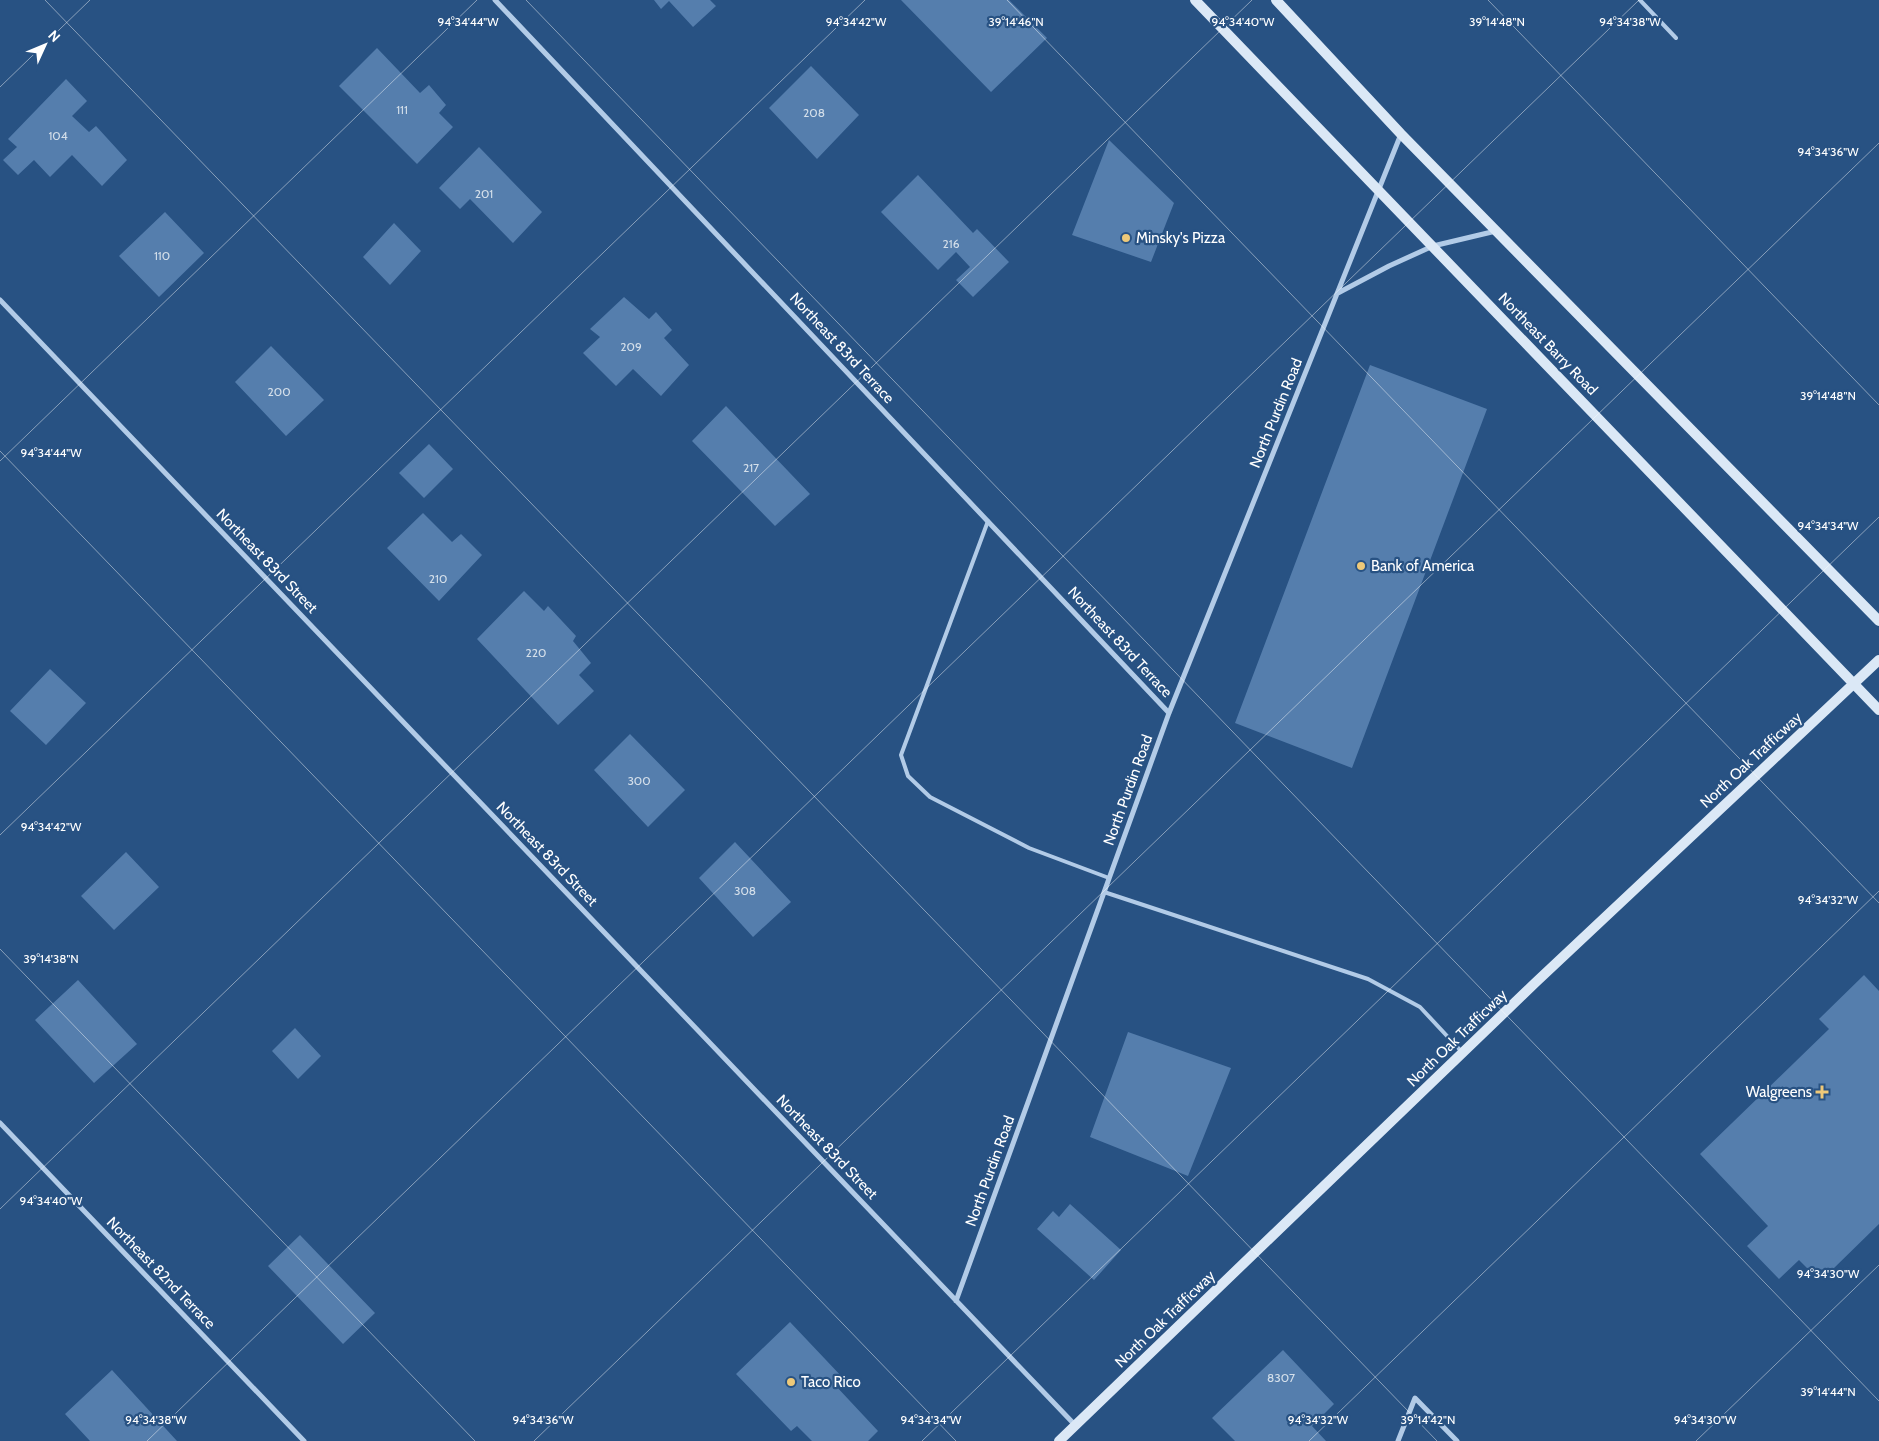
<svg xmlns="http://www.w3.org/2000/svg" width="1879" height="1441" font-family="Cabin,sans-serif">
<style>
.building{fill:#557ead}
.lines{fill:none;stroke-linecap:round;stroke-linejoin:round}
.lane{stroke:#b2cbe7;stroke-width:4}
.street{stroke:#b2cbe7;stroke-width:5}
.secondary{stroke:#dbe8f6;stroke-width:10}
.ticks{fill:none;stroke:#fff;stroke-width:1;stroke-opacity:0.45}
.poi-dot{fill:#eec979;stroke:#285283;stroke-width:2}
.labels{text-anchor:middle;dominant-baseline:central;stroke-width:4.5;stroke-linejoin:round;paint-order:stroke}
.number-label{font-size:12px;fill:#d4dfea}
.poi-label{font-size:15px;fill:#fff;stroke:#285283;text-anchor:start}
.street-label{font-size:15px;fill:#fff;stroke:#285283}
.ticks-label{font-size:12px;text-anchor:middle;fill:#fff;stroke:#285283;stroke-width:4.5;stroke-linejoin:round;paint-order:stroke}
</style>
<rect width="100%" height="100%" fill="#285283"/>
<!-- building -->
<path class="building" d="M654,0h56l6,6 -23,21 -24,-26 -8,8z
M901,0h108l38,38 -56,54z
M377,48l43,45 9,-8 17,20 -7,8 14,14 -36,37 -78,-78z
M811,66l48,49 -42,44 -48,-51z
M66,79l21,22 -15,15 17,16 7,-6 31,34 -25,26 -30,-31 -22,22 -16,-17 -16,15 -15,-15 14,-13 -9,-8z
M1109,140l65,63 -23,59 -79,-27z
M479,147l63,65 -29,31 -43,-44 -10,10 -21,-21z
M918,175l55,58 4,-4 32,33 -36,35 -17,-17 14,-13 -14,-15 -18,18 -57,-58z
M165,212l39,41 -45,44 -40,-41z
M394,223l27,28 -31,34 -27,-28z
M624,297l25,22 7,-7 16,18 -8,8 25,27 -28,31 -28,-27 -17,17 -33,-33 17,-16 -10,-8z
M271,346l53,54 -38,36 -51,-54z
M1370,365l117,44 -135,359 -117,-45z
M726,406l84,88 -35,32 -83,-85z
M429,444l24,25 -29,29 -25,-25z
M423,513l29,29 9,-8 21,21 -43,46 -52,-53z
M524,591l20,20 4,-5 28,30 -3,5 18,22 -12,12 15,16 -36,34 -81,-86z
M50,669l36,34 -40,42 -36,-34z
M630,734l55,56 -37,37 -54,-57z
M735,842l56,60 -38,35 -54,-59z
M126,852l33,35 -45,43 -33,-34z
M1864,975l15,16v233l-46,45 -24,1 -10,-10 -20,19 -32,-33 21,-20 -68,-72 129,-125 -10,-10z
M78,980l59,64 -43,39 -59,-63z
M295,1028l26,28 -23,23 -26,-28z
M1128,1032l103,36 -43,108 -98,-39z
M1070,1204l51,46 -27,30 -57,-51 16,-18 6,6z
M300,1235l75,78 -32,31 -75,-78z
M790,1322l53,56 -8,7 43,46 -10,10h-56l-15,-15 -6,5 -55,-57z
M1283,1350l51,54 -22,22 14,15h-91l-23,-23z
M112,1370l65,71h-87l-25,-27z"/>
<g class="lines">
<!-- lane -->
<path class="lane" d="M1640,0l36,38
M988,521l-87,234 7,21 22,21 99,51 80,30
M1104,892l264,87 52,28 41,44"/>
<!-- street -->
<path class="street" d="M495,0l674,713
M1338,293l51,-27 44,-20 63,-15
M0,300l1075,1125
M0,1123l304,318
M956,1301l213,-588 232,-579
M1398,1441l17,-43 42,43"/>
<!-- secondary -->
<path class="secondary" d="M1195,0l684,710
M1276,0l125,134 478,487
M1059,1441l476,-458 344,-323"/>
</g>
<!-- ticks -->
<path class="ticks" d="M45,0l1392,1441M526,0l1353,1401M1007,0l872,903M1488,0l391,405M0,87l90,-87M0,451l956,990M0,461l477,-461M0,835l865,-835M0,949l475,492M0,1209l1252,-1209M147,1441l1492,-1441M534,1441l1345,-1298M922,1441l957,-924M1309,1441l570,-550M1696,1441l183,-176"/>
<!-- markers -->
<g class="poi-dot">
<circle cx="1126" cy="238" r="5"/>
<circle cx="1361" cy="566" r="5"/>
<path d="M1819.5 1084.5h5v5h5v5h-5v5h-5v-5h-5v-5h5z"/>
<circle cx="791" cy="1382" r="5"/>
</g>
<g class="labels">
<!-- number labels -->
<g class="number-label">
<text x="402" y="109">111</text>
<text x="814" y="112">208</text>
<text x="58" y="135">104</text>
<text x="484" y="193">201</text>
<text x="951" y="243">216</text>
<text x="162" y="255">110</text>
<text x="631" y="346">209</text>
<text x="279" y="391">200</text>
<text x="751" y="467">217</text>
<text x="438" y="578">210</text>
<text x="536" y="652">220</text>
<text x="639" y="780">300</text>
<text x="745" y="890">308</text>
<text x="1281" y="1377">8307</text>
</g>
<!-- poi labels -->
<g class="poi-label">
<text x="1136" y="238">Minsky's Pizza</text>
<text x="1371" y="566">Bank of America</text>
<text x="1812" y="1092" text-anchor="end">Walgreens</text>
<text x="801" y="1382">Taco Rico</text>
</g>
<!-- street labels -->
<g class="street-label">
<text transform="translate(1548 344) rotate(46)">Northeast Barry Road</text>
<text transform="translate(842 348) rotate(47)">Northeast 83rd Terrace</text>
<text transform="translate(1276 413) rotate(-68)">North Purdin Road</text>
<text transform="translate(267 561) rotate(46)">Northeast 83rd Street</text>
<text transform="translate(1120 642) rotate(47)">Northeast 83rd Terrace</text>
<text transform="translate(1751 760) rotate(-43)">North Oak Trafficway</text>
<text transform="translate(1128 790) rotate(-70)">North Purdin Road</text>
<text transform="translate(547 854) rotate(46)">Northeast 83rd Street</text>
<text transform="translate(1457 1038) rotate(-44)">North Oak Trafficway</text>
<text transform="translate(827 1147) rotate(46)">Northeast 83rd Street</text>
<text transform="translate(990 1171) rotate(-70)">North Purdin Road</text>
<text transform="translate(161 1273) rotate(46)">Northeast 82nd Terrace</text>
<text transform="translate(1165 1319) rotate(-44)">North Oak Trafficway</text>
</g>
</g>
<g class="ticks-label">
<text x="468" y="26">94°34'44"W</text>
<text x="856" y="26">94°34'42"W</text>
<text x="1243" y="26">94°34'40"W</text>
<text x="1630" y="26">94°34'38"W</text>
<text x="1016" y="26">39°14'46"N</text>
<text x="1497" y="26">39°14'48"N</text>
<text x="1828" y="156">94°34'36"W</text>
<text x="1828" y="400">39°14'48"N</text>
<text x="51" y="457">94°34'44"W</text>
<text x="1828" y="530">94°34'34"W</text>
<text x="51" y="831">94°34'42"W</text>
<text x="1828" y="904">94°34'32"W</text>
<text x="51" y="963">39°14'38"N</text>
<text x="51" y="1205">94°34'40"W</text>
<text x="1828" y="1278">94°34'30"W</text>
<text x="1828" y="1396">39°14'44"N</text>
<text x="1428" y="1424">39°14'42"N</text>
<text x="156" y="1424">94°34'38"W</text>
<text x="543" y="1424">94°34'36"W</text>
<text x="931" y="1424">94°34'34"W</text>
<text x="1318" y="1424">94°34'32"W</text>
<text x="1705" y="1424">94°34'30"W</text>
</g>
<!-- north arrow -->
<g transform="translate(45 45) rotate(46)" stroke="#285283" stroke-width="4" paint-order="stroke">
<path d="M0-4L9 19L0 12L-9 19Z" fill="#ffffff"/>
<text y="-8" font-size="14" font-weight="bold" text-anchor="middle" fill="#ffffff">N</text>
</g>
</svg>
